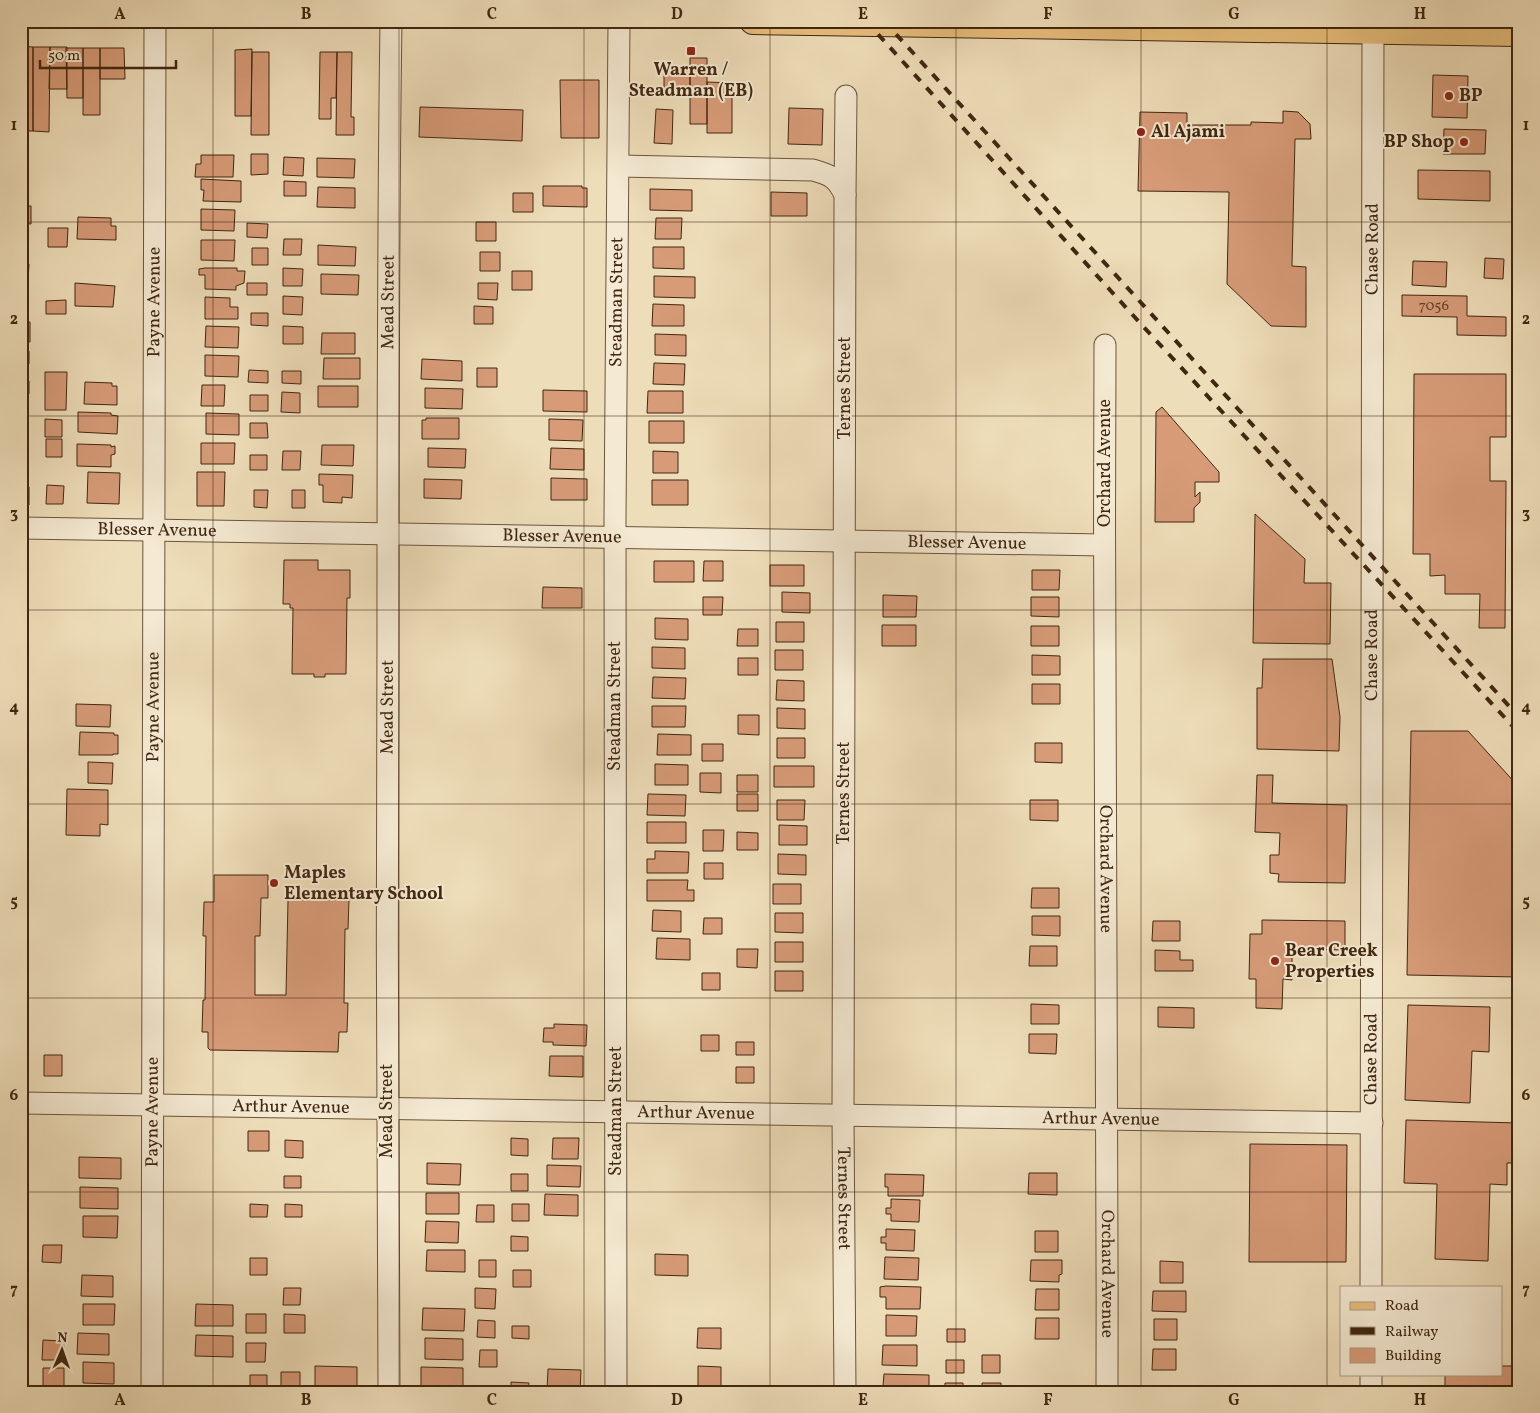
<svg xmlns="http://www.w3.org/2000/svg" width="1540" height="1413" font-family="Vollkorn,serif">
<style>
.building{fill:#d79b78;stroke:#402710}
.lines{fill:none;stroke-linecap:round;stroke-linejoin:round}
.minor-casing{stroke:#6c543a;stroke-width:23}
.major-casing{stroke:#402710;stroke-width:28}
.minor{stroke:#f4e9d2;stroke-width:21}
.major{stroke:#e7be7c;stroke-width:26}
.rail{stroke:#402710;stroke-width:4;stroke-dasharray:9 9;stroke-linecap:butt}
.grid{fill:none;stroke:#402710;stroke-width:1;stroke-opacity:0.55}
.poi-dot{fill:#8f2418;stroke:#f4e9d2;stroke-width:2}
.labels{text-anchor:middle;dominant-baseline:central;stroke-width:4;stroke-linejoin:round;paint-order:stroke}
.number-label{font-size:15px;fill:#66442a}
.poi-label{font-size:18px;font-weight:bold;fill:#402710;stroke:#f4e9d2;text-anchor:start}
.street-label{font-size:18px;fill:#402710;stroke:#f4e9d2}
.neatline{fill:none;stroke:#402710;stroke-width:2}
.grid-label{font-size:16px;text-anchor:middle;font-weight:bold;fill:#402710}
</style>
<rect width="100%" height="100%" fill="#eeddb9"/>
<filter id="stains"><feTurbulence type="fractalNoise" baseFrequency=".004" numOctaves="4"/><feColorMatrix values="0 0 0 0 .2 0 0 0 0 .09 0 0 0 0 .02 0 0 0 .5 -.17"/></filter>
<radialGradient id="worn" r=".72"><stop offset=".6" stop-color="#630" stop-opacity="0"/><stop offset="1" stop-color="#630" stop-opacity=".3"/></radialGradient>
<!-- building -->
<path class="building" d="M21,46l12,1v84h-12z
M33,47h17l-1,85 -16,-1z
M50,47h17v42h-18z
M66,48h17v50h-16z
M83,48h17v67h-17z
M100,48h24l1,31h-25z
M252,49l-1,67h-16v-66z
M252,52h17v83h-18z
M320,52h17l-1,46h-5v21h-12z
M337,52h15l-1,65h3v18h-18z
M690,58h17v66h-17z
M664,69h26v22h-26z
M1433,75l35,1 -1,42 -35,-1z
M560,80h39v58h-38z
M707,82l25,1v50h-25z
M420,107l103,3 -1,31 -103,-4z
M789,108l34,1 -1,36 -34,-1z
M656,109l17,1 -1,34 -18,-1z
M1283,111l15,1 12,12 1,15h-16l-3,127 14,1v60l-35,-1 -44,-42 2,-92 -91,-1 2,-79 47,1v12h64v-3l32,1z
M1444,129l42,1 -1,24h-42z
M251,154h17v20l-17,1z
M201,155h33l-1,22h-38l1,-13h5z
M284,157l20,1 -1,18 -20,-1z
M317,158l38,1 -1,19 -37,-1z
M1418,170l72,1v30l-72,-2z
M201,179l40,2v21l-38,-1 1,-11h-3z
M284,181l22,1v14h-22z
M543,186h39v2h5v19l-44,-1z
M318,187l37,1v20l-38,-1z
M650,189l42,1v21l-42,-1z
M771,192l36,1v23h-36z
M513,193h20v19h-20z
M21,206h10v18l-10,-1z
M201,209l34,1 -1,21 -33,-1z
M78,217l33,1v8h5v14l-39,-1z
M656,218h26l-1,21h-26z
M476,222h20v19h-20z
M247,223l21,1 -1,14 -20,-1z
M48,228h20l-1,19h-19z
M284,239h18l-1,16h-18z
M201,240h34l-1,21 -33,-1z
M318,245l38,2 -1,19 -37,-1z
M653,247h31v22l-31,-1z
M252,248h16v17h-16z
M480,252h20v19h-20z
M1485,258l19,1 -1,20 -19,-1z
M1413,261l34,1 -1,25 -34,-2z
M21,264h8l-1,17h-7z
M205,268h32v3h8l-1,12 -8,3v4l-31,-1v-14h-6v-6z
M283,268l20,1 -1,17h-19z
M512,271h20v19h-20z
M321,274l38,1 -1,20 -37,-1z
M654,276l41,1v21l-41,-1z
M75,283l40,3 -2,21 -38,-1z
M247,283h20v12h-20z
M478,283h20l-1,17 -19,-1z
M1402,295l65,1v20l39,1v19l-49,-1v-18l-55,-1z
M283,296l20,1 -1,18 -19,-1z
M205,297l25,1v9h8v12h-33z
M66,300v14h-20v-13z
M653,304l31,1v21h-32z
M474,306l19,1v17h-19z
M251,313h17v13l-17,-1z
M21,322h9v20l-9,-1z
M206,326l33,1 -1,21 -33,-1z
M283,326l20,1v17h-20z
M322,333h33v21h-34z
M655,334l31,1v21l-31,-1z
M21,351h8v13h-8z
M205,355l34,1 -1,21 -33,-1z
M324,358h36v21h-37z
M422,359l40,2v20l-41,-2z
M654,363l31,1 -1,21 -31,-1z
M477,368h20v19h-20z
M249,370l19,1v12l-20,-1z
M282,371h19v13l-19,-1z
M45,372h22l-1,38h-21z
M1414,374h92v63h-16v44h16l-1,147h-26l1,-34h-35v-19l-15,1v-22h-17z
M21,381h8v13l-8,-1z
M85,382l27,1v3h5v19l-33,-1z
M202,385h23l-1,21h-23z
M318,386h40v21h-40z
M425,388l38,1 -1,20 -37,-1z
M543,390l44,1v21l-44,-1z
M648,391h35v22h-36z
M282,392l18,1v20l-19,-1z
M250,395h18v16h-18z
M1162,407l57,65v10h-24v15l5,-5v10l-6,6v14h-39l1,-110z
M78,412l33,1v2l7,1 -1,18 -39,-2z
M206,413l33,1v21l-33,-1z
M426,418h33v21h-37v-19h4z
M21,419h7v13h-7z
M45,419l17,1v17h-17z
M549,419l34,1 -1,21 -33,-1z
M649,421h35v22h-35z
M250,423h17l1,15h-18z
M46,439h16v18h-16z
M201,443h34l-1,21h-33z
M77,444l34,1v2l4,-1v8l-4,1v12l-34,-1z
M322,445h32l-1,21 -32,-1z
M21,448h7v17h-7z
M428,448l38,1 -1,19 -37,-1z
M551,448l33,1v21l-34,-1z
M283,451h18l-1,19h-18z
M653,451l25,1v21h-25z
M250,455h17v15h-17z
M88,472l32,1 -1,31 -32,-1z
M197,472h28l-1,34h-27z
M319,474l34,1 -1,23 -10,-1v6l-19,-1v-17h-4z
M551,478l36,1v21h-36z
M424,479l38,1 -1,19 -37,-1z
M652,480h36v25h-36z
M47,485l17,1 -1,18h-17z
M21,487h8v18h-8z
M254,490h14l-1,18 -13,-1z
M292,490h13v18h-13z
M1255,514l50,45 -1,24h27l-1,61 -77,-1z
M284,560h34v10h32v28h-3l-1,76h-21v3h-11v-3h-22l1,-66h-3v-4h-7z
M654,561h40v21h-40z
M704,561h19v20h-20z
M770,565h34v21h-34z
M1032,570h28l-1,20h-27z
M543,587l39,1v20h-40z
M782,592l28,1v20l-28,-1z
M883,595l34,1 -1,21h-33z
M703,597h20l-1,18h-19z
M1031,597h28v20l-28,-1z
M655,618l33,1v21l-33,-1z
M776,622h28v20h-28z
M882,625h34v21h-34z
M1031,626h28v20h-28z
M738,629h20v17h-21z
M652,647l33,1v21l-33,-1z
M775,650h28v20h-28z
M1032,655l28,1v19h-28z
M738,658h20v17h-20z
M1263,659h69l8,58 -1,34 -82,-2v-61h5z
M653,677l33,1 -1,21 -33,-1z
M777,680l27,1v20l-28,-1z
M1032,684h28v20h-28z
M76,704l35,1 -1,22 -34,-1z
M652,706h34l-1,21h-33z
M777,708l28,1v20l-28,-1z
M738,715h21v20l-21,-1z
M1411,731h57l49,54 -1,31h3v161l-112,-2z
M80,732l34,1v2h4v19h-5v1h-34z
M658,734l33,1v20h-34z
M777,738h28v20h-28z
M1035,743h27v20l-27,-1z
M702,744h21v17h-21z
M88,762l25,1 -1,21 -24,-1z
M655,764l33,1v20h-33z
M774,766h40v21h-40z
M700,773h21v20l-21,-1z
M737,775h21v17h-21z
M1257,775h16l-1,28 75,2 -2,78 -67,-1 1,-8 -9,-1v-18h9l1,-22 -25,-1z
M67,789l41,1v35l-8,-1v12l-34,-1z
M648,794l38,1 -1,21 -38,-1z
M737,794h21v17h-21z
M777,800h28l-1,20h-27z
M1030,800h28v21l-28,-1z
M647,822h39v21h-39z
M779,825l28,1v19h-28z
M703,830h21l-1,21h-20z
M737,832l21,1v17h-21z
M655,851l34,1 -1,21h-41v-14h8z
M778,854l28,1v20l-28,-1z
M704,863h19v16h-19z
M214,875h54v23h-7l-1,38h-5v59h31l2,-95h17v-9h16v9h28l-1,29h-3l-1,74h4l-1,29h-8l-1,20 -128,-2 -2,-2v-16h-6l1,-32h2l1,-64h-3l1,-34h10z
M647,880h41l-1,10h7v11h-47z
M773,884h28v20h-28z
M1032,888h27v20h-28z
M653,910l28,1v21l-29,-1z
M775,913h28v20l-28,-1z
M1032,916h28v20l-28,-1z
M704,918h18v16h-19z
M1262,920l83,1v29l-53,-1v31l-9,-1 -1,30 -26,-1v-29h-7l1,-45h12z
M1153,921h27v20h-28z
M657,938l33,1v21l-34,-1z
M775,942h28v20h-28z
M1030,946h27v20h-28z
M737,949h21l-1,19 -20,-1z
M1155,950l25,1v9h13v11h-38z
M775,971h28v20h-28z
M702,973h18v17h-18z
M1031,1004l28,1v19h-28z
M1408,1005l82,2 -1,45 -17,-1 -2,52 -65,-3z
M1158,1007l36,1v20l-36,-1z
M554,1024l33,1 -1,21 -33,-1v-3h-10l1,-14h10z
M1029,1034h28l-1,20 -27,-1z
M701,1035h18v16h-18z
M736,1042h18v13h-18z
M44,1055h18v21h-18z
M550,1056h33v21l-34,-1z
M736,1067h18v16h-18z
M1406,1120l113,3v40h-12v22l-17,-1 -2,77 -53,-2 2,-75 -33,-1z
M248,1131h21v20h-21z
M511,1138l17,1v17l-17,-1z
M553,1138h26l-1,21h-26z
M285,1140l18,1v17l-18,-1z
M1250,1144l97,1 -1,117h-97z
M79,1157l42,1v21l-42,-1z
M427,1163l34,1 -1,21 -33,-1z
M547,1165l34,1 -1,21 -33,-1z
M1029,1173h28v22l-29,-1z
M511,1174h17v17h-17z
M885,1174l39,1 -1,21h-35v-9h-3z
M284,1176h17v12h-17z
M80,1187l38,1v21l-38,-1z
M426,1193h33v21h-33z
M545,1194l33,1v21l-34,-1z
M891,1199l29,1 -1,22 -28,-1v-7h-5v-6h5z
M250,1204l18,1 -1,12h-17z
M285,1204l17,1v12h-17z
M512,1204h17v17h-17z
M477,1205h17v17h-18z
M83,1216h35l-1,22 -34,-1z
M426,1221l33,1 -1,21 -33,-1z
M886,1229l29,1 -1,21 -28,-1v-7h-5v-6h5z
M1035,1231h23v21h-23z
M511,1236l17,1v14h-17z
M43,1245h19l-1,18 -19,-1z
M427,1250h38v22l-39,-1z
M21,1254h7v18l-7,-1z
M655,1254l33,1v21l-33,-1z
M885,1257l34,1 -1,22 -34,-1z
M250,1258h17v17h-17z
M479,1260h17v17h-17z
M1031,1260h31v14l-3,1v7l-29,-1z
M1160,1261l23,1v21h-23z
M513,1270h18v17h-18z
M82,1275l31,1v21l-32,-1z
M21,1281l6,1 -1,17h-5z
M886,1286l35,1 -1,22h-34v-12h-6v-10z
M284,1288h17l-1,17h-17z
M475,1288l21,1 -1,20 -20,-1z
M1036,1289h23v21h-24z
M1153,1291h33v21l-34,-1z
M83,1304h32l-1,21h-31z
M196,1304l37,1v21h-38z
M423,1308l42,1 -1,22 -42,-1z
M246,1314h20v19h-20z
M284,1314l21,1v18h-21z
M886,1315l31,1 -1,20h-30z
M1036,1318h23v21h-24z
M1154,1319h23v21h-23z
M478,1320l17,1v17l-18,-1z
M512,1326h17v13l-17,-1z
M698,1328h23v21l-24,-1z
M947,1329h18v13h-18z
M78,1333l31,1v21l-32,-1z
M196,1335l37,1v21l-38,-1z
M425,1338l38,1v21l-38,-1z
M43,1340l21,1 -1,19h-21z
M246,1343h20l-1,19h-19z
M883,1345h34v21l-35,-1z
M1153,1349h23v21h-24z
M480,1350h17v17h-18z
M982,1355h18v18h-18z
M946,1360h18v13h-18z
M83,1362l31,1v21l-31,-1z
M315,1366l42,1v21l-42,-1z
M698,1366l23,1v20h-23z
M1501,1366h18v26h-74v-18h56z
M421,1367l42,1v21l-42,-1z
M43,1368h21v20l-21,-1z
M548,1369l33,1 -1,21 -33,-1z
M281,1372h19v19h-19z
M884,1374l45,1v16l-51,1v-6h5z
M250,1375h17v17h-17z
M511,1382l18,1 -1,9h-17z
M945,1383h18v9h-18z
M982,1383h19v9h-19z"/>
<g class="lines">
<defs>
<g id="minor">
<path id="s1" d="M619,166l194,4c18,5 24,8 32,25l-2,920 2,277"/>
<path d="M845,195l1,-99"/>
<path id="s2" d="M1105,345c-2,349 3,698 2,1047"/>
<path id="s3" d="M21,528l1083,17"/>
<path id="s4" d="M21,1103l1351,20"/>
<path id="s5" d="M1371,1287l2,-1266"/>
<path id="s6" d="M152,1392l3,-1371"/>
<path id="s7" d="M389,1392c-2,-255 -2,-510 -1,-765 0,-202 0,-404 3,-606"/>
<path id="s8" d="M616,1392l-1,-873 4,-498"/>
<path d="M1371,1392v-18"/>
</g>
<path id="major" d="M753,21l766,12"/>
</defs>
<!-- minor casing -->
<use href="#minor" class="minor-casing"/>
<!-- major casing -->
<use href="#major" class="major-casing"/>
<!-- minor -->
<use href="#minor" class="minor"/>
<!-- major -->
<use href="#major" class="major"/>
<!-- rail -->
<path class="rail" d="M866,21l274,302 379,410
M884,21l635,696"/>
</g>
<!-- grid -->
<path class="grid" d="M213,21v1371M399,21v1371M584,21v1371M770,21v1371M956,21v1371M1141,21v1371M1327,21v1371M21,222h1498M21,416h1498M21,610h1498M21,804h1498M21,998h1498M21,1192h1498"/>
<!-- markers -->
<g class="poi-dot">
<rect x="686" y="46" width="10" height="10" rx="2.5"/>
<circle cx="1449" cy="96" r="5"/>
<circle cx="1141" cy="132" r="5"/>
<circle cx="1464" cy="142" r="5"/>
<circle cx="274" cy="883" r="5"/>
<circle cx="1275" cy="961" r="5"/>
</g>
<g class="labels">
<!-- number labels -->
<g class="number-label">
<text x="1434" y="306">7056</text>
</g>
<!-- poi labels -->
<g class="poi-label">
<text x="691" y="70" text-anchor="middle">Warren /<tspan x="691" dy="21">Steadman (EB)</tspan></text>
<text x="1459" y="96">BP</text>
<text x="1151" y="132">Al Ajami</text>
<text x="1454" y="142" text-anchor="end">BP Shop</text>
<text x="284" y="873">Maples<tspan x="284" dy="21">Elementary School</tspan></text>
<text x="1285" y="951">Bear Creek<tspan x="1285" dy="21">Properties</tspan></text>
</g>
<!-- street labels -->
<g class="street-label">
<text stroke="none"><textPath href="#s5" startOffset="1038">Chase Road</textPath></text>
<text stroke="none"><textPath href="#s7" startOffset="1090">Mead Street</textPath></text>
<text stroke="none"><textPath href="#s6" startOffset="1090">Payne Avenue</textPath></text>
<text stroke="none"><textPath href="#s8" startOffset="1090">Steadman Street</textPath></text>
<text transform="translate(845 388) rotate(-90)">Ternes Street</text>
<text transform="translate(1105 463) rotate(-90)">Orchard Avenue</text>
<text stroke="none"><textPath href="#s3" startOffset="136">Blesser Avenue</textPath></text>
<text stroke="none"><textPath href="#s3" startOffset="541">Blesser Avenue</textPath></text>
<text stroke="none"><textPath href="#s3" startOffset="946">Blesser Avenue</textPath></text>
<text stroke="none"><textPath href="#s5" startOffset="632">Chase Road</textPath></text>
<text stroke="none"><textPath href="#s6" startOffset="685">Payne Avenue</textPath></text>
<text stroke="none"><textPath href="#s7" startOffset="685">Mead Street</textPath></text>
<text transform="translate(615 706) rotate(-90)">Steadman Street</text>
<text transform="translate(844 793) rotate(-90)">Ternes Street</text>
<text stroke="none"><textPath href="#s2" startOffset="524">Orchard Avenue</textPath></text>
<text stroke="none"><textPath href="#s5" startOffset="228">Chase Road</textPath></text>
<text stroke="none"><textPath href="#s4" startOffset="270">Arthur Avenue</textPath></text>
<text stroke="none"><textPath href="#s6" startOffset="280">Payne Avenue</textPath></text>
<text transform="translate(387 1111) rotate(-90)">Mead Street</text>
<text transform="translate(616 1111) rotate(-90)">Steadman Street</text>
<text stroke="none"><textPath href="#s4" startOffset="675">Arthur Avenue</textPath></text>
<text stroke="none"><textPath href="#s4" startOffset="1080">Arthur Avenue</textPath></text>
<text stroke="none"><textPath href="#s1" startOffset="1240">Ternes Street</textPath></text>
<text stroke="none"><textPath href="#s2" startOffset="929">Orchard Avenue</textPath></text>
</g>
</g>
<!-- margin -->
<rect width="1540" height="1413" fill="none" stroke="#eeddb9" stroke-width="55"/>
<!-- legend -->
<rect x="1340" y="1286" width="162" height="90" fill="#f4e9d2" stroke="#ac9b84"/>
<rect x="1350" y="1302" width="25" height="8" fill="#e7be7c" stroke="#ac9b84"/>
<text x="1385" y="1310" font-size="15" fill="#402710">Road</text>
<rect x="1350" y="1327" width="25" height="8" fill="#402710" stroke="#ac9b84"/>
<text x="1385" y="1336" font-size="15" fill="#402710">Railway</text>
<rect x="1350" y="1348" width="25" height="15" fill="#d79b78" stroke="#ac9b84"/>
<text x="1385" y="1360" font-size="15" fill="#402710">Building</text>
<!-- north arrow -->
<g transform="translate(62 1350) rotate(2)" stroke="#f4e9d2" stroke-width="4" paint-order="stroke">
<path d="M0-4L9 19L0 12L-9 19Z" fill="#402710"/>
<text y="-8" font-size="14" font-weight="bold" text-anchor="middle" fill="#402710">N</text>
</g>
<!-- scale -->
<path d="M40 60v8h136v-8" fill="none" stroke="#402710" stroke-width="2.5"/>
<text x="48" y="60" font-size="15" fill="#402710" stroke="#f4e9d2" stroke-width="4" paint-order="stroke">50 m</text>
<rect x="28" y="28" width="1484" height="1358" class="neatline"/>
<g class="grid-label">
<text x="120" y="19">A</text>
<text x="306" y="19">B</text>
<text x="492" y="19">C</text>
<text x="677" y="19">D</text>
<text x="863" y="19">E</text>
<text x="1048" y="19">F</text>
<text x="1234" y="19">G</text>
<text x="1420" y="19">H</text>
<text x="14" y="130">1</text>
<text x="1526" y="130">1</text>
<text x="14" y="324">2</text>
<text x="1526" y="324">2</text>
<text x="14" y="518">3</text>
<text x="1526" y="518">3</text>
<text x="14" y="712">4</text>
<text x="1526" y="712">4</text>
<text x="14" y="906">5</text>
<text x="1526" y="906">5</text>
<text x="14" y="1100">6</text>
<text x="1526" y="1100">6</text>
<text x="14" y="1294">7</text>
<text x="1526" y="1294">7</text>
<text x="120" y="1405">A</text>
<text x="306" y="1405">B</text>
<text x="492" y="1405">C</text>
<text x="677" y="1405">D</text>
<text x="863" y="1405">E</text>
<text x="1048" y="1405">F</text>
<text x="1234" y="1405">G</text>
<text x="1420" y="1405">H</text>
</g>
<rect width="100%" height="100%" filter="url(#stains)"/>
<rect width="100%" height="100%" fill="url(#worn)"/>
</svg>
